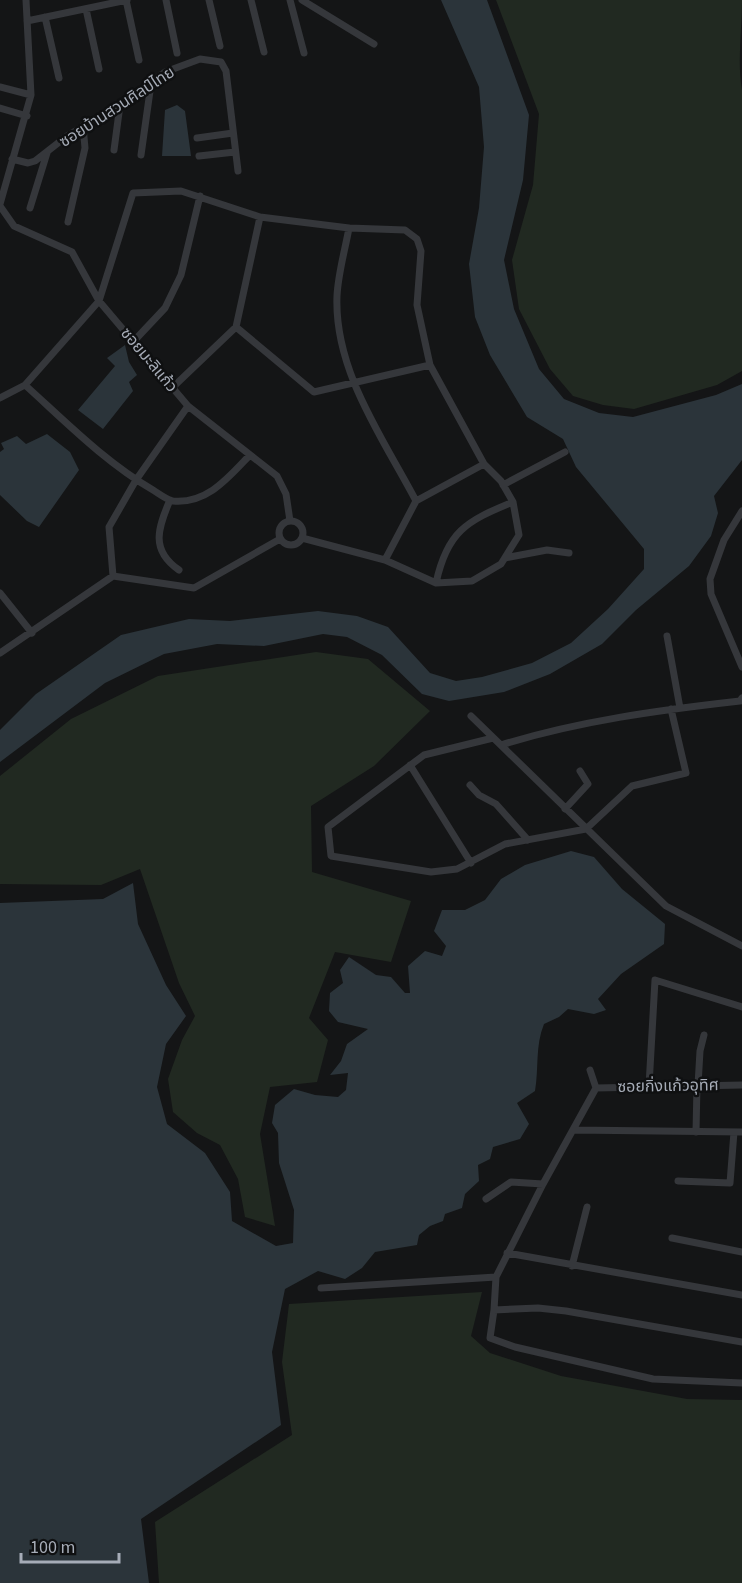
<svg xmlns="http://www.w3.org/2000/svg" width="742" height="1583" font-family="'Source Sans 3','Noto Sans Thai',sans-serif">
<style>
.green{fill:#212921}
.water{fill:#2b343a}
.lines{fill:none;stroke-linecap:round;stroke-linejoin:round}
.minor{stroke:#35373b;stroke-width:7}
.labels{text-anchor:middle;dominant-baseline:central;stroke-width:5;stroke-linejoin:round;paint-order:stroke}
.street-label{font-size:16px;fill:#a6acb7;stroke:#0f1011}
</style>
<rect width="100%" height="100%" fill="#141516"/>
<!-- green -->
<path class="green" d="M496,0h246c0,30 -5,61 0,90v281l-25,14 -83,24 -31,-4 -30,-9 -23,-27 -31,-60 -7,-49 21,-75 6,-71z
M316,652l52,7 62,52 -56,55 -63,40 1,66 99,29 -20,61 -56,-10 -26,66 19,22 -11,42 -47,5 -10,47 15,92 -30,-9 -7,-38 -18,-34 -23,-12 -24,-21 -5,-33 14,-39 13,-24 -16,-33 -39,-114 -39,16 -101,-1v-108l71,-57 87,-43z
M482,1292l-11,44 19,17 71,23 126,23 55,1v183h-583l-4,-61 137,-87 -10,-73 7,-58z"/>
<!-- water -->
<path class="water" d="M441,0h46l42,115 -6,65 -19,80 10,49 25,60 25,30 35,14 34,4 83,-22 26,-11v76l-28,36 4,17 -7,23 -22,30 -53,44 -34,34 -52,30 -46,18 -55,9 -27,-7 -40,-39 -35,-18 -24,-3 -59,12 -47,-2 -53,10 -59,29 -105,79v-32l36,-36 85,-59 68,-16 41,2 88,-10 39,5 31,11 42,46 26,8 26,-4 50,-14 39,-20 37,-34 36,-40v-20l-68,-82 -13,-28 -36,-22 -37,-62 -15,-38 -6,-53 10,-56 5,-61 -5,-60z
M177,105l8,6 6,45h-29l3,-46z
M125,345l4,17 8,13 -8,7 4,9 -30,38 -25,-19 37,-44 -8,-8z
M47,434l23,18 9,18 -40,57 -12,-6 -27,-26v-43l4,-3 -3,-6 16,-7 9,8z
M571,851l23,6 28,32 43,35 -1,20 -43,30 -23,25 8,11 -12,4 -26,-5 -9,8 -15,7c-9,22 -5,44 -9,67l-18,12 12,21 -9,15 -27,8 -3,12 -12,6 1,16 -14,13 -3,14 -17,6 -2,7 -13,5 -11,9 -2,10 -42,7 -13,16 -17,11 -27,-8 -33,18 -13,63 9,73 -140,94 8,64h-149v-680l103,-4 30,-16 5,41 28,61 20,31 -20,28 -9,43 10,37 38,29 25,39 2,29 44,25 17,-3 1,-33 -15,-47 -1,-30 -6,-10 3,-18 19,-16 21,6 23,2 8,-7 2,-17 -18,2 11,-14 6,-17 21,-15 -30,-7 -9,-11 1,-18 13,-10 -3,-13 9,-13 27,18 15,2 14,16h5l-2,-27 17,-15 17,5 4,-10 -12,-15 8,-21h23l20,-10 16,-21 24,-14z"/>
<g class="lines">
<!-- minor -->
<path class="minor" d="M126,0l13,60
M166,0l11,53
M209,0l11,46
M251,0l13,52
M290,0l14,53
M302,0l72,44
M86,9l13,60
M45,17l14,61
M27,21l100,-21
M0,87l31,8
M0,108l27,8
M197,138l36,-5
M114,150l6,-45
M141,155l10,-71
M199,156l36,-4
M12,159l16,4 7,-2 32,-25 49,-29 49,-35 35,-13 21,3 5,9 12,100
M0,204l31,-109 -5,-95
M0,206l14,20 58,26 27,49 89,105 89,70 9,18 4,27
M30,208l17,-55
M68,222l17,-74 -2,-22
M349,228c-4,22 -11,46 -12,68 -3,75 46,142 79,205l-31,59
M236,327l78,65 116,-27
M133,342l32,-34 16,-33 19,-79
M25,385c41,37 80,77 128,105 5,3 14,10 20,11 34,3 55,-23 76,-45
M172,388l64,-61 24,-110
M0,398l25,-13 74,-84 34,-108 48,-2 79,26 89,11 56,2 12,9 4,12 -4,54 13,60 54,99 17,17 12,21 6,33 -18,29 -29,17 -36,2 -51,-23 -83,-22
M503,485l62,-33
M170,500c-12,28 -20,50 9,70
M416,501l68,-37
M742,511l-18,29 -14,39 1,15 31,73
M279 533a12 12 0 1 1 24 0a12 12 0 1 1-24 0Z
M505,558l42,-8 22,3
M113,576l-4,-49 27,-47 52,-74
M436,583c11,-51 30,-62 77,-81
M0,593l32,40
M667,636l13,72
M0,653l113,-77 81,12 86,-49
M471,716l195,190 76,40
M493,738l-69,17 -96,72 3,29 100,16 26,-3 48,-25 81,-15 46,-43 54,-13 -15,-64
M501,745c77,-24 159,-35 239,-44l2,-3
M410,765l61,98
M470,785l9,10 17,9 32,36
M565,809l23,-25 -8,-13
M590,1070l6,18
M698,1085l2,-34 4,-16
M649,1086l6,-106 87,27
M573,1130l169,2
M696,1132l1,-47
M678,1181l52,2 4,-51
M543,1184l-47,93 -2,33 44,-2 28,3 176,31
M486,1199l25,-17 32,2 53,-96 146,-3
M672,1238l70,14
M507,1253l235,42
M572,1266l15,-59
M321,1288l175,-11
M494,1310l-4,28 25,9 138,32 89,4"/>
</g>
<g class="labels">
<!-- street labels -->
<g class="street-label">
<text transform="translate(117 107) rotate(-33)">ซอยบ้านสวนศิลป์ไทย</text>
<text transform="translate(149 360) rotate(50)">ซอยมะลิแก้ว</text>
<text transform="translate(668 1086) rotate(-1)">ซอยกิ่งแก้วอุทิศ</text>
</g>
</g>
<!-- scale -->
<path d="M21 1553v9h98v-9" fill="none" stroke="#a6acb7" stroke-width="3"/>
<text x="30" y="1553" font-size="18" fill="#a6acb7" stroke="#0f1011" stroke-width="4.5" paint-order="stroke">100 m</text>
</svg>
